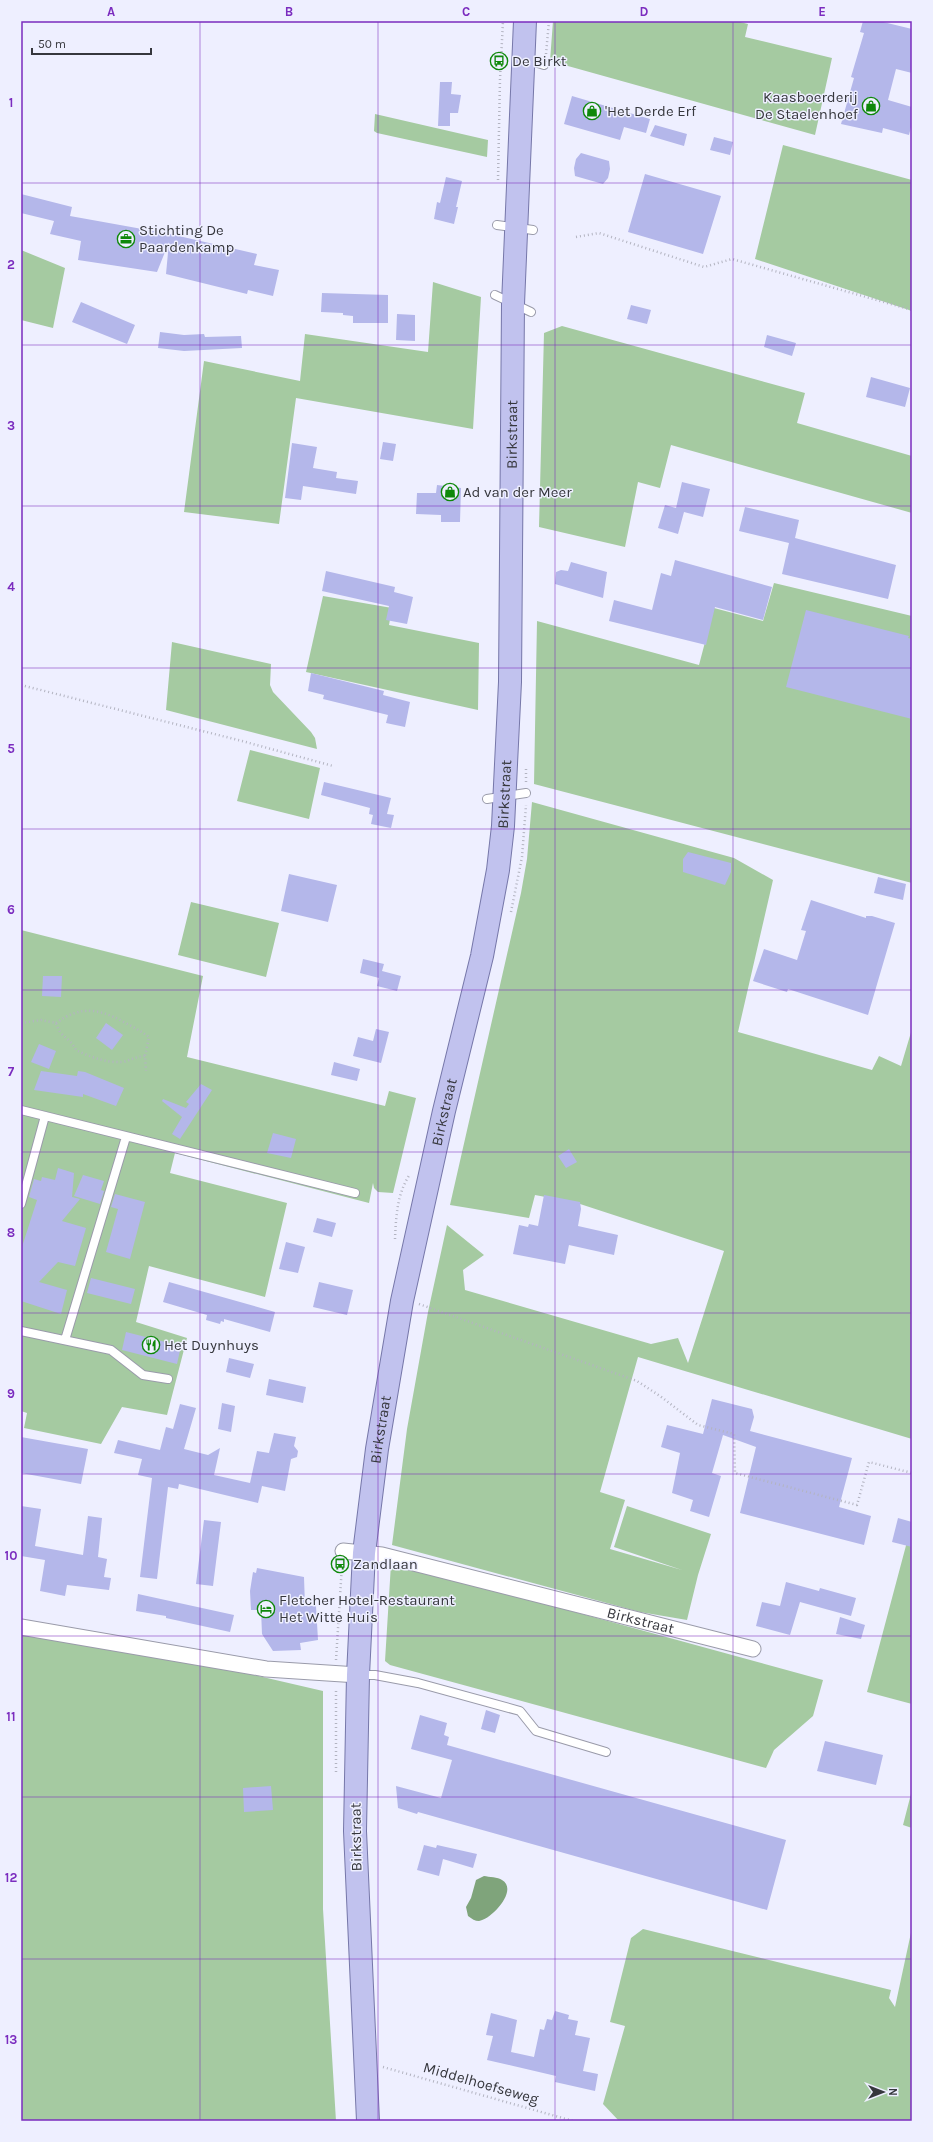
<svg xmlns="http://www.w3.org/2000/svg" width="933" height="2142" font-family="Karla,sans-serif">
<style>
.green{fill:#a5caa1}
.water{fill:#7fa47b}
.building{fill:#b4b7ea}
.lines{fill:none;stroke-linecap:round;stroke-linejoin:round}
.service-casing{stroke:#9a9baa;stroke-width:10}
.minor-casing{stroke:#9a9baa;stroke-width:17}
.primary-casing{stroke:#7677a9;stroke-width:24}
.path{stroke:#b3b4c1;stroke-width:2.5;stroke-dasharray:1 3;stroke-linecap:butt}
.service{stroke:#fff;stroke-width:8}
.minor{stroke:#fff;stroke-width:15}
.primary{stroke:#c1c2ee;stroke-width:22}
.grid{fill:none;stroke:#7b2cbf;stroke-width:1;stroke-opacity:0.55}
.labels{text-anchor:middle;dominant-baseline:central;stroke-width:3;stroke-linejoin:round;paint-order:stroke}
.poi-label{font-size:15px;fill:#36373d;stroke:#eeefff;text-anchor:start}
.street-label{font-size:15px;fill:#36373d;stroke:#eeefff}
.neatline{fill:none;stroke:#7b2cbf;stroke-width:1.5}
.grid-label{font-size:13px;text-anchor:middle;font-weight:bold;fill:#7b2cbf}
</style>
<rect width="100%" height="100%" fill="#eeefff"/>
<!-- green -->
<path class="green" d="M553,21h183l12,3 -3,13 87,21 -17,77 -265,-74z
M375,114l113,26 -1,17 -110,-24 -3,-2z
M783,145l129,35v131l-157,-52z
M21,250l44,18 -12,60 -32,-8z
M433,282l48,15 -8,132 -177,-31 -17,126 -95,-12 20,-151 96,20 5,-47 123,18z
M562,326l243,67 -8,30 115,33v57l-241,-68 -11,43 -22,-6 -13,65 -86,-20 5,-194z
M774,583l138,33v267l-378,-99 3,-163 162,44 15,-57 49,13z
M323,596l69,12 -3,17 90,18 -1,67 -172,-38z
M172,642l99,22 -1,21 3,7 38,40 4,6 2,11 -151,-39z
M250,750l70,18 -11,51 -72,-18z
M532,802l202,56 39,22 -35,152 134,38 7,-14 22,10 11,-37v410l-274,-82 -38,135 25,8 -15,49 72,21 -68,-23 13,-41 84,28 -13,41 -11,45 -47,-8 -248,-67 15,-116 21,-117 19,-87 37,30 -21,15 2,20 186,54 27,-6 10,25 36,-112 -147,-48 -42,-8 -6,23 -79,-13 71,-312 6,-34z
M191,902l88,21 -13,54 -88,-22z
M21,930l182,46 -16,81 198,49 4,-15 27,7 -23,95 -15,-1 -4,-4 -1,-5 -4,20 -194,-50 -5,20 117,30 -22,94 -116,-31 -13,56 51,16 -20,77 -45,-8 -21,37 -77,-16 3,-15 -6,-2z
M912,1523v181l-45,-12z
M391,1564l162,42 270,74 -10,36 -39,34 -8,18 -376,-103 -5,-4z
M21,1621l302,70v218l13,212h-315z
M912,1790v38l-9,-3z
M912,1928v193h-293l-16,-17 22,-78 -15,-4 21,-84 12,-9 248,61 -2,8 6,9z"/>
<!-- water -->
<path class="water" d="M484,1876c5,1 14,1 18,4 17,10 -11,40 -23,41 -4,0 -7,-2 -11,-5l-2,-9 5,-9 5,-18z"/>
<!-- building -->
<path class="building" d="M863,21h16l33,8v44l-16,-4 -8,31 24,7v16l-3,12 -26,-7 -1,5 -41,-9 13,-46 -3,-1 13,-44 -4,-1z
M440,82h12l-1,12 10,1 -3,18h-8v13h-12z
M572,96l78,23 -4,14 -22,-6 -4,13 -56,-16z
M655,125l32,9 -3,12 -34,-10z
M714,137l19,5 -3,13 -20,-5z
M581,153l28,8 1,8 -2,9 -5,6 -28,-8 -1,-8 2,-9z
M645,174l76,22 -18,58 -75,-22z
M446,177l16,4 -6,26h2l-4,17 -20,-5 3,-17 3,1z
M21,194l51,13 -2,9 100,18 87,20 -3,11 25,5 -6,26 -25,-6 -1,4 -81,-20 3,-32 -12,30 -79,-12 3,-19 -31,-7 4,-13 -33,-8z
M322,293l66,2v28h-35v-7l-10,-1v-2l-22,-1z
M81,302l54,23 -8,19 -55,-22z
M631,305l20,5 -4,14 -20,-5z
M397,314l18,1v26l-19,-1z
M160,332l24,3 20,-1 1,3 36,-1 1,12 -58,3 -26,-3z
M767,335l29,8 -4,13 -28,-9z
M871,377l39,11 -5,19 -39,-10z
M383,442l13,2 -3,17 -13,-2z
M292,443l25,4 -4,21 24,4 -1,6 22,3 -2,13 -53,-8 -2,14 -16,-2z
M682,482l28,7 -7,28 -19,-5 -6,22 -20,-6 7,-23 11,3z
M437,485l24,3 -1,34h-19v-7l-25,-1 1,-21h19z
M745,507l54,13 -4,18 101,27 -8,34 -106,-25 7,-31 -50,-12z
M675,560l97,27 -9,33 -48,-13 -9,38 -97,-24 5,-21 38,10 9,-37 10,3z
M571,562l36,10 -4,26 -48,-14 1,-12 5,-2 7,1z
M326,571l69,16 -1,5 19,5 -6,27 -21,-4 3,-14 -67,-15z
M806,610l103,26 -1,2 4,1v80l-126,-32z
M311,673l73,18 -1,4 27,7 -5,25 -19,-4 2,-8 -65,-16 1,-4 -16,-4z
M324,782l67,16 -4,16 7,1 -3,13 -20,-4 2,-9 -4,-1 1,-6 -49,-13z
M688,852l43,11v9l-6,13 -42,-13v-13z
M289,874l48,11 -9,37 -47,-11z
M878,877l28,7 -3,16 -29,-7z
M811,900l55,18v-2h6l23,7 -27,92 -80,-26 -1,3 -34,-11 11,-32 33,11 9,-29 -5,-1z
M363,959l21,5 -2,7 19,5 -4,15 -20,-5 2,-8 -19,-5z
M43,976h19l-1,21 -19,-1z
M106,1023l17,12 -11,15 -16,-12z
M376,1029l13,3 -8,31 -28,-7 5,-19 15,4z
M39,1044l17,7 -7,18 -18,-7z
M334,1062l26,7 -3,12 -26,-6z
M41,1071l36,5 1,-5 7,1 39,16 -8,18 -33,-12v3l-49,-7z
M201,1084l11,6 -32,49 -8,-5 10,-17 -20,-16 1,-2 23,9 3,-4 -3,-2z
M273,1133l23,6 -5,19 -24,-5z
M569,1149l8,13 -11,6 -8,-12z
M58,1168l16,5 -2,24 8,2 -18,22 24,7 -11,38 -17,-4 -19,20 28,8 -6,24 -40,-13v-51l16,-50 -8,-3 5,-18 7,2 1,-4 13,3z
M83,1175l21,6 -3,9 3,1 -4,13 -26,-8z
M115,1194l30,8 -15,57 -24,-7 12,-43 -7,-2z
M544,1195l36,7 1,7 -3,17 40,9 -4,20 -45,-10 -4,19 -52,-10 6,-29 9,2 1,-3 9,2z
M317,1218l19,5 -4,14 -19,-5z
M286,1242l19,5 -7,26 -19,-4z
M91,1278l44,11 -4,15 -44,-11z
M169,1282l106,30 -5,20 -46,-13v3l-3,-1 -1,3 -14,-4 1,-5 -44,-13z
M319,1282l34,8 -6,25 -34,-8z
M126,1332l55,14 -4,18 -55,-14z
M229,1358l25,6 -4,14 -24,-6z
M269,1379l37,8 -3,16 -37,-8z
M712,1399l40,10 2,8 -4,14 102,27 -13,49 32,9 -7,29 -124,-32 16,-66 -33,-12 -11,38 9,3 -12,41 -19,-6 3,-11 -21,-7 8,-40 -19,-6 6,-22 36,9z
M222,1403l13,3 -4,26 -13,-3z
M180,1404l16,4 -12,41 24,6 12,-7 -6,27 36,8 7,-32 12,2 5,-20 22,4 -2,9 4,5 -1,6 -6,2 -6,32 -23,-5 -4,17 -79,-19 -1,5 -10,-2 -11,92 -17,-2 12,-99 -14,-3 4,-16 -28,-6 4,-13 42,10 6,-23 7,2z
M21,1437l67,12 -7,35 -60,-11z
M21,1506l20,3 -6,37 48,9 5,-39 14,2 -4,39 9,2 -3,18 7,1 -2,12 -42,-5 -2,11 -25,-5 5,-31 -24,-4z
M898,1518l14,4v25l-20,-5z
M204,1520l17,2 -8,64 -17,-2z
M257,1568l47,9 1,29h11l2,34 -18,3 1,7 -28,1 -11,-17 -1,-24h-10l-1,-19 3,-19 3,1z
M786,1582l33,9 1,-3 36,10 -5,18 -51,-14 -10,33 -34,-9 6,-24 18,4z
M138,1594l96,21 -4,17 -64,-14v-2l-30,-5z
M840,1617l25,8 -4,14 -25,-5z
M486,1710l14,5 -5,18 -14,-4z
M420,1715l27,8 -3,12 5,2 -2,8 339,95 -19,70 -349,-98 -1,2 -19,-6 -2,-22 45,12 11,-38 -41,-11z
M825,1741l58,14 -7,30 -59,-14z
M271,1786l2,24 -29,2 -1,-24z
M424,1845l12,3 1,-3 40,9 -4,14 -30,-9 -4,17 -22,-6z
M555,2011l14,4 -1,4 10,2 -3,14 15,3 -7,33 15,3 -3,17 -40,-9 1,-6 -69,-16 6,-24 -7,-1 5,-22 26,7 -6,32 23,5 6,-28 4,1 3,-11 5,1z"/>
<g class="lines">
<defs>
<path id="service" d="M525,59l19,6
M497,225l36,5
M495,295l36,17
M487,799l39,-6
M21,1110l334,83
M21,1204l24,-88
M21,1331l90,19 32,25 25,4
M65,1340l61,-203
M359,1675h16l43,8 102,28 16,20 70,21"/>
<g id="minor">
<path id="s1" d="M343,1551l39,4 371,94"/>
<path d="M21,1627l245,42 92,6"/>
</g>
<g id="primary">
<path id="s2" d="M368,2121l-13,-290 3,-156 6,-122 13,-104 25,-148 42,-190 38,-155 16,-86 5,-44 7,-144 3,-378 12,-283"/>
</g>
</defs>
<!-- service casing -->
<use href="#service" class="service-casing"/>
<!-- minor casing -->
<use href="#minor" class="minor-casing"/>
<!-- primary casing -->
<use href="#primary" class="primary-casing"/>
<!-- path -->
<path class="path" d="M546,54l3,-33
M498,180l2,-101 3,-58
M576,237l23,-4 105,34 28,-8 180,51
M21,685l221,56 91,25
M526,782v-15
M511,912l11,-55 4,-52
M21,1023l20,-3 15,3c5,16 13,13 20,27 12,6 30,13 45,12 9,-1 15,-6 24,-6
M56,1023c24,-17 41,-15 66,-2 9,5 18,9 27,16l-4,19 1,15
M395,1239c1,-23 2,-45 15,-65
M419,1304l218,77 23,15 38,29 36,9 1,39 122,32 12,-43 43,11
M336,1660l6,-95
M336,1772v-83
M383,2067l190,54"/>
<!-- service -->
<use href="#service" class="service"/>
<!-- minor -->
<use href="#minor" class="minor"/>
<!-- primary -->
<use href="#primary" class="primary"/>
</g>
<!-- grid -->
<path class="grid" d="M200,21v2100M378,21v2100M555,21v2100M733,21v2100M21,183h891M21,345h891M21,506h891M21,668h891M21,829h891M21,990h891M21,1152h891M21,1313h891M21,1474h891M21,1636h891M21,1797h891M21,1959h891"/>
<!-- icons -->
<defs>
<symbol id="bus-ring" viewBox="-11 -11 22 22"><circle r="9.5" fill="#eeefff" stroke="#0e880a" stroke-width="1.5"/><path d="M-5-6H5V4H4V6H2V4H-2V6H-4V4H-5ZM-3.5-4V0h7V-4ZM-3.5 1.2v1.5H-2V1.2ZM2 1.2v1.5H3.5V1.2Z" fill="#0e880a"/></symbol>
<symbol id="shop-ring" viewBox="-11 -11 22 22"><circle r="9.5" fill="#eeefff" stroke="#0e880a" stroke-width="1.5"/><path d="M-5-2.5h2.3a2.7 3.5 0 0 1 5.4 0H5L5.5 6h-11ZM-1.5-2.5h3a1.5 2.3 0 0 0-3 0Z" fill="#0e880a"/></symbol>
<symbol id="office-ring" viewBox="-11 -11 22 22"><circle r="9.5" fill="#eeefff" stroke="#0e880a" stroke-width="1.5"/><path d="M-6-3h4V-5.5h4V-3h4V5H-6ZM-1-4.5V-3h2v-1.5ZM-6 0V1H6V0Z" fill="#0e880a"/></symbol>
<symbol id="restaurant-ring" viewBox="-11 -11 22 22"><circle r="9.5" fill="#eeefff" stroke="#0e880a" stroke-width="1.5"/><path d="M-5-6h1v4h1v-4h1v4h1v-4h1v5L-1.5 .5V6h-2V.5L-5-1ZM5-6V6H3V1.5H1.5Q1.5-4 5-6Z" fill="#0e880a"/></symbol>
<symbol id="hotel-ring" viewBox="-11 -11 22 22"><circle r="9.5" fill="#eeefff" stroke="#0e880a" stroke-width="1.5"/><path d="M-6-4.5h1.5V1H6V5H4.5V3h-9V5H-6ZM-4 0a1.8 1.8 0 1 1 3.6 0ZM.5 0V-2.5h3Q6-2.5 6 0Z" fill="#0e880a"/></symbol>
</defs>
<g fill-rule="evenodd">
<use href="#bus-ring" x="489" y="51" width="20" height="20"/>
<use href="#shop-ring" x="861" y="96" width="20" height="20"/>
<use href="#shop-ring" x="582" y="101" width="20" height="20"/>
<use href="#office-ring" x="116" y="229" width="20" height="20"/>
<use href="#shop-ring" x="440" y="482" width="20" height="20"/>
<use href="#restaurant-ring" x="141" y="1335" width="20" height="20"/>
<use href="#bus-ring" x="330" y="1554" width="20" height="20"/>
<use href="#hotel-ring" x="256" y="1599" width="20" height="20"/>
</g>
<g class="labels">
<!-- poi labels -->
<g class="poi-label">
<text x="512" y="61">De Birkt</text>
<text x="858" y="97" text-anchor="end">Kaasboerderij<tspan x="858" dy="17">De Staelenhoef</tspan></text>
<text x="605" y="111">'Het Derde Erf</text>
<text x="139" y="230">Stichting De<tspan x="139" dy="17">Paardenkamp</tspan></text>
<text x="463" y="492">Ad van der Meer</text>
<text x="164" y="1345">Het Duynhuys</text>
<text x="353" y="1564">Zandlaan</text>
<text x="279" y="1600">Fletcher Hotel-Restaurant<tspan x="279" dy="17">Het Witte Huis</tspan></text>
</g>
<!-- street labels -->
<g class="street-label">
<text stroke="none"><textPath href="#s2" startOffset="1701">Birkstraat</textPath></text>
<text stroke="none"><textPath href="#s2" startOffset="1341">Birkstraat</textPath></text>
<text stroke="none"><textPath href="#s2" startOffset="1017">Birkstraat</textPath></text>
<text stroke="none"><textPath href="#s2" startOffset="693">Birkstraat</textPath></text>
<text stroke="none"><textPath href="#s1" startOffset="306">Birkstraat</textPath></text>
<text transform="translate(356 1837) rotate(-91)">Birkstraat</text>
<text transform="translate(481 2083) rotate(16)">Middelhoefseweg</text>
</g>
</g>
<!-- border -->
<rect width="933" height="2142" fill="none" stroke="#eeefff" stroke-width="44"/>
<!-- north arrow -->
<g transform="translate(883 2092) rotate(90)" stroke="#eeefff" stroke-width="3" paint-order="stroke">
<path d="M0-3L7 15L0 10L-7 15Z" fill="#36373d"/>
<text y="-6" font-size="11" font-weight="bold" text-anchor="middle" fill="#36373d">N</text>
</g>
<!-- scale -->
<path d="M32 48v6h119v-6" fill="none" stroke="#36373d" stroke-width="2"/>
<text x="38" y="48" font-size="12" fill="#36373d" stroke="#eeefff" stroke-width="3" paint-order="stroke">50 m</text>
<rect x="22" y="22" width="889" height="2098" class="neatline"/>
<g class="grid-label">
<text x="111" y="16">A</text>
<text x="289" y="16">B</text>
<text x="466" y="16">C</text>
<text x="644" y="16">D</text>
<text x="822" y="16">E</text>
<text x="11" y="107">1</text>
<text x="11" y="269">2</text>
<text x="11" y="430">3</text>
<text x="11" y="591">4</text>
<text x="11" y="753">5</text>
<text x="11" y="914">6</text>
<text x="11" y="1076">7</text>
<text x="11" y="1237">8</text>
<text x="11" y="1398">9</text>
<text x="11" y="1560">10</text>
<text x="11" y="1721">11</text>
<text x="11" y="1882">12</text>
<text x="11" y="2044">13</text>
</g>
</svg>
